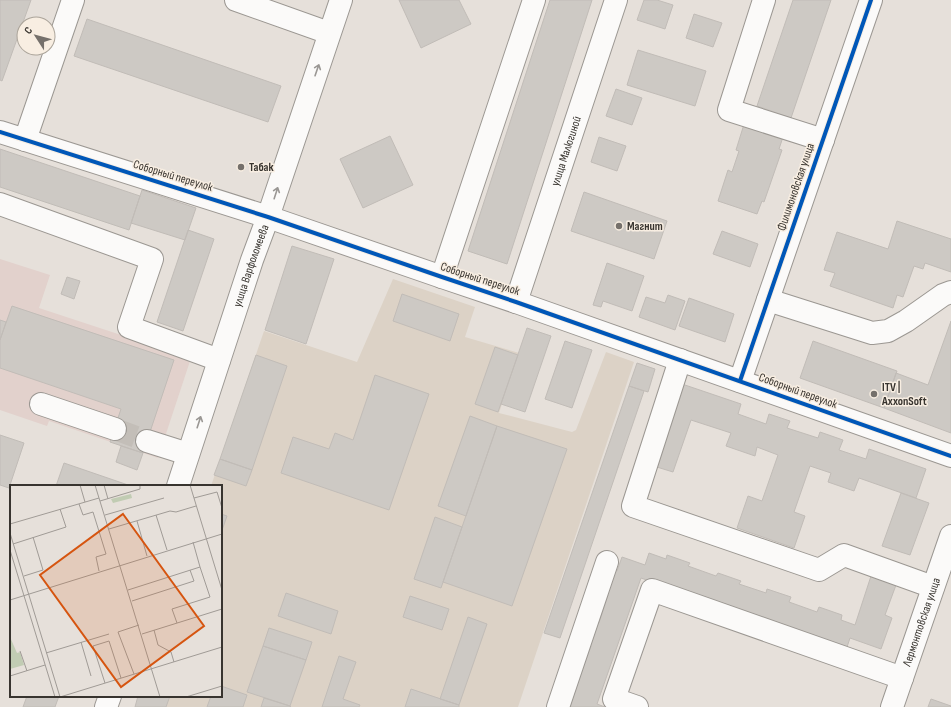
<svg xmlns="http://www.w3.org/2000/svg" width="951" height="707" font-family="'Sofia Sans Condensed',sans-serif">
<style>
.built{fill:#dcd2c6}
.education{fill:#e2d1cc}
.building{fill:#cdc9c4;stroke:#c1bcb7}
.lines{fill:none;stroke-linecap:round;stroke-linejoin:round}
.minor-tunnel{stroke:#c3beb8;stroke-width:22;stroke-dasharray:22 11;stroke-linecap:butt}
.minor-casing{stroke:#9b9792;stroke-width:24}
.major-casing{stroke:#9b9792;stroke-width:24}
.minor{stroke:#fbfaf9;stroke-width:22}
.major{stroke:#fbfaf9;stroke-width:22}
.cycleway-casing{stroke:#f8eee2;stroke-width:6}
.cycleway{stroke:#0057b8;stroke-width:4}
.oneway{stroke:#9a9794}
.poi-dot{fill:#75706b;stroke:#f8eee2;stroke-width:1.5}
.labels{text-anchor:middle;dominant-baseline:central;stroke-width:3;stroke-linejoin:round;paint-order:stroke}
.street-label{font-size:12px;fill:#38342f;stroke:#f8eee2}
.poi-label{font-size:12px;font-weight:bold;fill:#38342f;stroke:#f8eee2;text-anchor:start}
.inset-road{fill:none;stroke:#a09b96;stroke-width:1}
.view{fill:#d65510;fill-opacity:0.15;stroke:#d65510;stroke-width:2}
.inset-edge{fill:none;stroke:#38342f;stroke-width:2}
</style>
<rect width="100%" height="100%" fill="#e6e0da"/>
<!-- built -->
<path class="built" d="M393,279l82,28 -10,30 54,16 -20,60 73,19 4,-2 30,-78 28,10 -116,345h-383l4,-11h82v-210h-10l53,-155 93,31z"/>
<!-- education -->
<path class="education" d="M0,259l50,16 -11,33 152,50 -33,100 -109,-37 -2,5 -47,-16z"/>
<!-- building -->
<path class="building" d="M0,0h31l-29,81 -2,-1z
M399,0h60l12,24 -50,24z
M550,0h42l-85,264 -39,-13z
M644,0h13l16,5 -8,24 -28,-9z
M793,0h38l-40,118 -34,-12z
M694,14l28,9 -9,24 -27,-9z
M87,19l194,67 -13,36 -194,-66z
M638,50l68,21 -11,35 -68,-21z
M616,89l26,9 -10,27 -26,-9z
M745,121l39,13 -5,15 3,1 -18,52 -2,-1 -5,13 -39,-13 10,-31 4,2 7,-21 -3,-1z
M390,136l23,49 -50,23 -23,-49z
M599,137l27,9 -9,25 -26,-9z
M0,149l140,47 -11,34 -129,-43z
M142,190l54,18 -11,32 -54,-17z
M584,192l83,29 -13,38 -83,-28z
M897,221l54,18v33l-26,-9 -2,6 -9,-3 -11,31 -6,-2 -4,13 -63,-22 5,-13 -11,-3 13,-38 51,17z
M188,230l26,9 -31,92 -26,-9z
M722,231l36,13 -8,23 -37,-13z
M292,246l42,13 -28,85 -41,-14z
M607,263l37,13 -12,35 -29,-10 -2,6 -8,-2z
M67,277l13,4 -6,18 -13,-5z
M402,294l57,20 -9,27 -57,-20z
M668,295l17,6 -10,29 -36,-13 7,-20 19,6z
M689,298l45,16 -9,28 -46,-16z
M12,306l162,54 -31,93 -33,-11 11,-33 -121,-41v-28z
M0,320l6,2 -6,18z
M951,321v112l-67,-25 12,-35 32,12z
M527,328l24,8 -26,76 -24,-8z
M565,341l27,9 -20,58 -27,-9z
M813,341l84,30 -13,37 -84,-30z
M495,347l23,8 -20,57 -23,-8z
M256,355l31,11 -35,104 -32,-11z
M637,363l18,6 -7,23 -19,-6z
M375,375l54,19 -40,116 -108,-37 12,-36 36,12 6,-16 18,7z
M682,384l59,20 -3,10 28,10 3,-10 21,7 -3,7 31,10 2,-6 23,8 -4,10 27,9 3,-10 57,20 -10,29 -57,-20 -5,13 -26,-9 3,-9 -21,-7 -16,46 11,4 -11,32 -57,-20 11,-32 14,5 16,-46 -21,-8 -2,9 -29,-10 5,-13 -40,-13 -18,52 -29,-9z
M629,386l15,5 -84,247 -16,-5z
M470,416l27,10 -31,90 -28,-10z
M497,426l70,23 -55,157 -69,-24z
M0,435l24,8 -15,45 -9,-3z
M121,446l22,7 -6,17 -21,-8z
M220,459l32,11 -6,16 -32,-11z
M64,463l67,23h-75z
M901,493l28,10 -19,52 -28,-9z
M221,514l6,2 -6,17z
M435,517l27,10 -21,61 -27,-9z
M649,553l17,6 1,-4 23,8 -2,3 28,10 2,-3 23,8 -2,3 27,9 1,-4 24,8 -2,5 28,10 2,-5 23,8 -1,5 14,5 16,-49 25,9 -11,30 7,3 -11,31 -31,-11 -4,12 -205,-72 -44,126 8,3h-36l22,-61 -6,-2 8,-23 6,2 9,-28 -5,-2 9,-24 5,2 5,-14 23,8z
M286,593l52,18 -7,23 -53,-18z
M410,596l39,13 -7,21 -39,-13z
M468,617l19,7 -28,81 -19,-6z
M269,628l43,14 -6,18 -43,-14z
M263,646l43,14 -16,46 -43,-14z
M339,656l17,6 -13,37 17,6 -1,2h-37z
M221,686l26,9 -4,12h-36l4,-11h10z
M411,689l48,16v2h-54z
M27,696h32l-4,11h-32z
M138,696h32l-4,11h-31z
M264,698l26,8 1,1h-30z
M931,699l20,7v1h-23z"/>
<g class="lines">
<!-- minor-tunnel -->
<path class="minor-tunnel" d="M115,429l32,12"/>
<defs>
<g id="minor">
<path d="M236,0l93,33"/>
<path d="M764,0l-35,110 94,30"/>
<path d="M0,132l268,85 174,60 74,25 435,154"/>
<path d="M25,140l48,-140"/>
<path d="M0,204l152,55 -23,68 90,33"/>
<path d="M442,277l92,-277"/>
<path d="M768,300l104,33 16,-2 18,-10 37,-26 8,-3"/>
<path id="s1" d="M516,302l100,-302"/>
<path d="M680,360l-47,146 186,64 25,-15 89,32"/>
<path d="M740,381l131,-381"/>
<path d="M41,404l74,25"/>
<path d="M147,441l41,13"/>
<path d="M558,707l49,-145"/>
<path d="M637,707l-23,-8 38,-109 250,88"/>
<path id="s2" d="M892,707l59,-171"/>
</g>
<g id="major">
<path id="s3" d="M178,486l74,-226 16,-43 73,-217"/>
<path d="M106,707l4,-11"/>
</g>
</defs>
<!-- minor casing -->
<use href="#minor" class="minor-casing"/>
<!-- major casing -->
<use href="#major" class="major-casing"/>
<!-- minor -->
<use href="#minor" class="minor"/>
<!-- major -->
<use href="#major" class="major"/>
<defs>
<path id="cycleway" d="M0,132l268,85 174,60 74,25 435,154
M740,381l131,-381"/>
</defs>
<!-- cycleway casing -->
<use href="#cycleway" class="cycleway-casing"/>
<!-- cycleway -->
<use href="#cycleway" class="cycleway"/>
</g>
<!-- one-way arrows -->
<defs><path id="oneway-shaft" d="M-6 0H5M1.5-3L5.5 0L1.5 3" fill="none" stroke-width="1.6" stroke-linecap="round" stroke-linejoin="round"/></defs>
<g class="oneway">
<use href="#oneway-shaft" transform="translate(317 70) rotate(-71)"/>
<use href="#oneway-shaft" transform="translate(276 193) rotate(-72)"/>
<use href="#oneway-shaft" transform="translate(199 422) rotate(-72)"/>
</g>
<!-- markers -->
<g class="poi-dot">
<circle cx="241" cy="167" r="4"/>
<circle cx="619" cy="226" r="4"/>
<circle cx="874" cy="394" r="4"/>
</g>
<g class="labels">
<!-- street labels -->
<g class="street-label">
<text stroke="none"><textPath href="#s1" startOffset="159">улица Малюгиной</textPath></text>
<text transform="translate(173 176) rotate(17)">Соборный переулок</text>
<text transform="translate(796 187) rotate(-71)">Филимоновская улица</text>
<text stroke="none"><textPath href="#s3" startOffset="232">улица Варфоломеева</textPath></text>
<text transform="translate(480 279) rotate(18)">Соборный переулок</text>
<text transform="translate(798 391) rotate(20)">Соборный переулок</text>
<text stroke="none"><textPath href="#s2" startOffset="90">Лермонтовская улица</textPath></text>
</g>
<!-- poi labels -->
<g class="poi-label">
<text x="249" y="167">Табак</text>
<text x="627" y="226">Магнит</text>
<text x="882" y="387">ITV |<tspan x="882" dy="14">AxxonSoft</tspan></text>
</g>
</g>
<!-- overview -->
<g transform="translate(10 485)">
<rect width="212" height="212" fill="#e6e0da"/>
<path d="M121,9l1,4 -19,5 -2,-4zM0,152l7,16 3,-1 4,13 -14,4z" fill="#c1ccb3"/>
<path class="inset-road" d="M70,0l5,17M85,0l65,212M94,0l4,14M180,0l32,105M184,13l23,-6 5,16M90,16l40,-12v-4M69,19l4,11 10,-3 13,42 -10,3 3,14M95,30l59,-17M146,30l11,35M127,36l10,35M0,39l89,-26M99,44l61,-18 6,1 20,-6M0,48l50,164M3,59l53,-17 -6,-18M0,65l45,147M14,91l19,-6 -10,-33M118,105l72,-23 -7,-25M0,115l212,-66M122,116l62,-20 -4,-11M167,138l-5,-14 38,-12 -10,-30M144,145l4,15 13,7 3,10M132,149l80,-25M71,157l10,34M10,166l7,20M36,168l63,-19M124,189l-16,-42 21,-7M0,191l35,-11M95,198l-12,-37 16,-5 12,37M50,212l162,-50M176,212l36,-11"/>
<path class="view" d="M113,29l81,112 -83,61 -81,-112z"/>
<rect width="212" height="212" class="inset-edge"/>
</g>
<!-- north arrow -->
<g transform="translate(36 36) rotate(306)"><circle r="19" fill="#f8eee2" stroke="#aba49a"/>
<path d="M0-3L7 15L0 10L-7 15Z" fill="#75706b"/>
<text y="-6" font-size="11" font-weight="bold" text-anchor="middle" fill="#38342f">С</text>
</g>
</svg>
